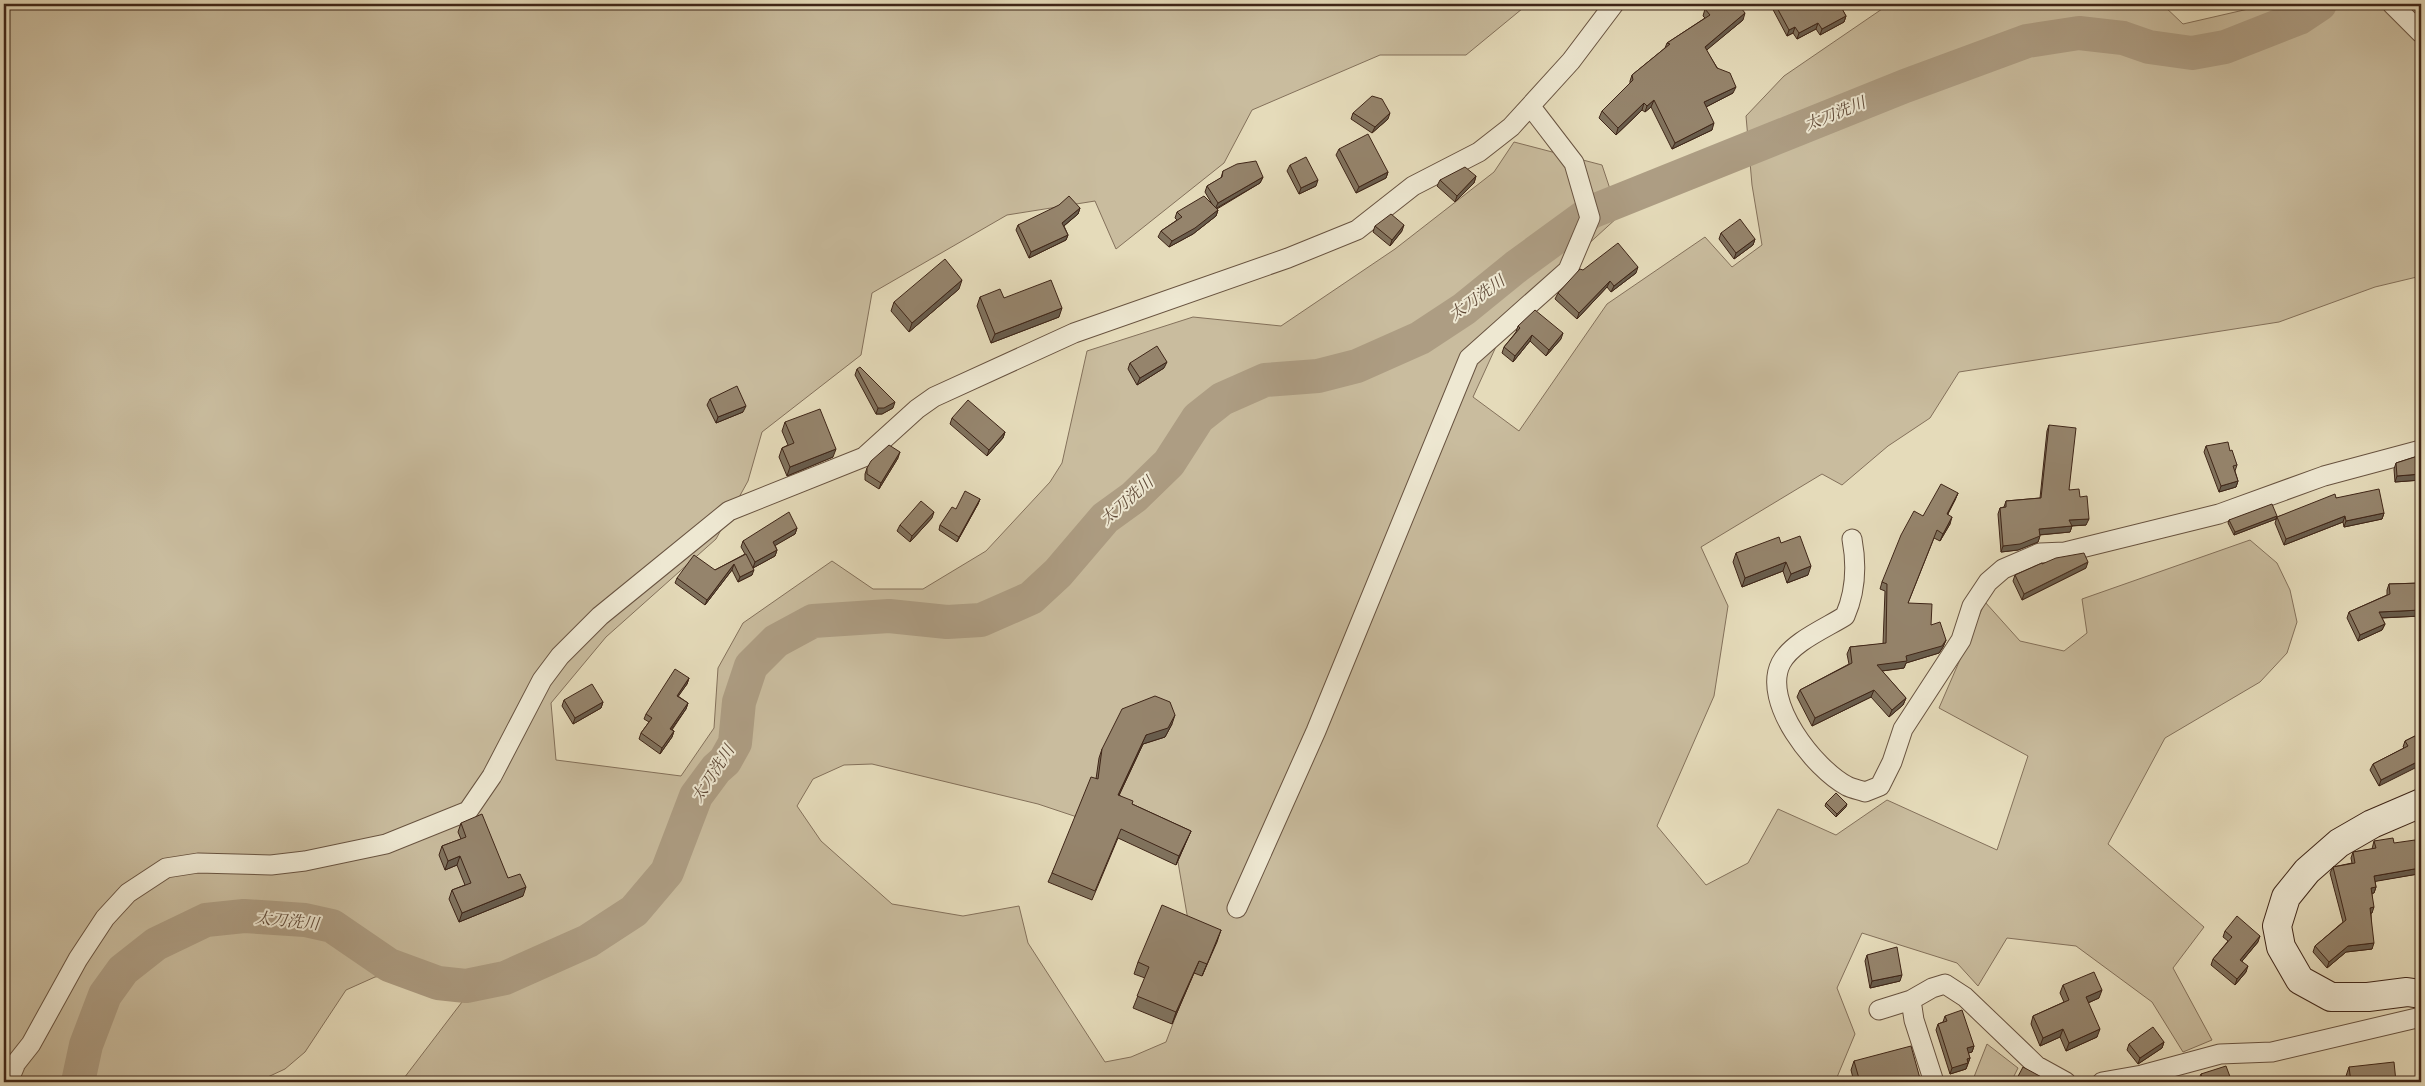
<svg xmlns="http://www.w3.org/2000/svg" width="2425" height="1086" font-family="'IM FELL DW Pica','Noto Serif JP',serif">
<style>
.green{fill:#c9bc9e;stroke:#84715b;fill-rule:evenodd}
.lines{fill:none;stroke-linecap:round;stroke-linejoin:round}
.river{stroke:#ad9d83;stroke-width:34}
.street-casing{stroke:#685340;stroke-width:21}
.secondary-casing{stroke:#3f2618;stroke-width:30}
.street{stroke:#eee8d2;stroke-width:19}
.secondary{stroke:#eee8d2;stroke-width:28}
.wall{fill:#80725d;stroke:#3f2618}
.shaded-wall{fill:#685c4c;stroke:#3f2618}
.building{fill:#95846c;stroke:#3f2618}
.labels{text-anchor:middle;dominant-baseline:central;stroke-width:4;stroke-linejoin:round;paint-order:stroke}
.water-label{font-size:16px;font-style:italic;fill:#604a38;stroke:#eee8d2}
</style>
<rect width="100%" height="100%" fill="#e5dbba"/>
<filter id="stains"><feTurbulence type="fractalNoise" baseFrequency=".004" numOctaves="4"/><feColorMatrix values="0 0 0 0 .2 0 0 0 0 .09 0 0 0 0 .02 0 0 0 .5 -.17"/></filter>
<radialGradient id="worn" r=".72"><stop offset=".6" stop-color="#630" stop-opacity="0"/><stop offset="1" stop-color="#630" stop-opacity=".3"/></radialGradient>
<!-- green -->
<path class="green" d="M4,4h1524l-62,51h-86l-128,55 -28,53 -108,86 -21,-48 -88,14 -135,78 -11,62 -99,77 -14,49 -32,58 -110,98 -55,66 5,57 125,16 33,-48 4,-60 25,-45 89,-62 41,28h50l63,-38 64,-69 12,-19 25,-112 106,-34 88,9 114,-77 99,-77 20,-30 88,23 17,51 -82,75 -38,49 -26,57 46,34 88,-127 98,-67 27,30 30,-22 -10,-60 -6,-69 38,-40 98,-67 13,-5h267l21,20 87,-20h151v272l-46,11 -96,35 -320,50 -29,46 -42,28 -46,39 -20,-11 -121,73 27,59 -14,90 -57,130 49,59 42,-22 30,-54 58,26 51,-35 110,50 31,-94 -89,-48 46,-106 35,39 44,10 23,-18 -5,-34 168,-59 27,23 13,27 7,32 -10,31 -27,29 -95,56 -57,106 96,83 -31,41 39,72 -29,12 -31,-50 -76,-56 -69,-8 -29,48 -21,-23 -95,-30 -25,55 18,46 -20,48h-1434l61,-80 -54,-29 -33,4 -29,13 -41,62 -20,17 -28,13h-253zM872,764l166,40 57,19 79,16 15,87 -6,71 -17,45 -35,15 -26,5 -77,-119 -9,-37 -56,10 -71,-12 -71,-63 -24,-35 16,-27 31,-14z
M1987,1044l31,24 -7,14h-39z"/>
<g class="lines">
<!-- river -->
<path class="river" d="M78,1082l8,-37 19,-50 18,-25 33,-26 50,-24 38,-4 61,4 27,6 57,39 49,18 28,3 39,-8 83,-37 46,-30 33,-39 29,-76 20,-27 9,-8 10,-18 4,-41 12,-36 25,-25 37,-20 76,-5 58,6 34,-2 50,-22 27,-25 47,-55 29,-21 35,-34 29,-45 24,-19 43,-19 53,-4 39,-10 63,-28 44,-29 53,-43 74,-54 314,-126 122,-45 52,-8 44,5 26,9 43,6 33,-6 74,-29 21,-14"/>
<defs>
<path id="street" d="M2392,4l29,29
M1852,539c5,27 4,52 -7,77 -19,12 -53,26 -64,47 -20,39 34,106 66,123 6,3 13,4 18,6l15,-6 12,-24 11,-33 58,-89 11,-34 16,-24 15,-13 37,-16 25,-1 154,-38 105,-38 97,-26
M1237,908l79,-177 153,-373 99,-88 22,-52 -16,-55 -43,-56
M1879,1010l32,-10
M8,1082l8,-19 15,-19 47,-85 27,-41 23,-25 38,-25 32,-5 73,2 34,-4 81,-17 82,-33 24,-35 50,-96 18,-24 40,-40 129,-105 135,-54 53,-48 17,-12 140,-64 214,-75 69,-28 56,-44 66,-34 32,-25 60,-66 43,-57
M1934,1082l-20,-62 -3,-20 21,-12 13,-4 20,13 72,69 29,16
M2102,1082l40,-7 78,-21 52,-2 149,-35"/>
<path id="secondary" d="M2421,803l-49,21 -33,19 -32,28 -21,26 -9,29 4,21 19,33 31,17h37l39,-5 14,2"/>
</defs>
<!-- street casing -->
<use href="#street" class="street-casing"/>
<!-- secondary casing -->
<use href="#secondary" class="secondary-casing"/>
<!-- street -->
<use href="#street" class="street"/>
<!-- secondary -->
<use href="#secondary" class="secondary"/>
</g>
<!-- wall -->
<path class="wall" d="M1770,4h28l3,5 10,-5h41l-10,5 4,7 -2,6 -24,13 -4,-6 -19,10 -4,-6 -6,3z
M1705,9l38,11 -37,30 27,43 -27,14 6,23 -40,19 -21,-42 -6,5 -3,-2 -26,25 -17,-17 3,-7 28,-28v-2l2,-6 33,-27 2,-5 38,-25 -2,-2z
M1353,113l35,6 -16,14 -21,-14z
M1339,149l49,23 -2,6 -30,15 -20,-38z
M1290,165l26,21 -17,8 -12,-23z
M1223,171l40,6 -3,6 -43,26 1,1 -2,6 -23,18 -24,13 -11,-10 3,-6 16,-11 -2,-2 2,-6 35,-8 -7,-12 2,-6 14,-8z
M1476,176l-2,7 -19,19 -18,-16 3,-6z
M1080,208l-2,6 -14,12 4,9 -2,5 -37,18 -13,-28 2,-5z
M1375,226l27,5 -12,15 -17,-14z
M1721,233l34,6 -2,6 -19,14 -15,-20z
M1636,273l-25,19 -4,-5 -30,32 -22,-20 3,-6z
M959,289l-50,43 -18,-21 3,-9z
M980,297l24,1 55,19 -68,26 -14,-37z
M1518,326l43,13 -15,17 -16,-15 -17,21 -11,-9 2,-6 12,-15z
M1130,363l34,5 -27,17 -9,-16z
M857,369l36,39 -11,6h-6l-21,-39z
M710,399l33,13 -27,11 -9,-18z
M952,418l53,14 -2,6 -16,18 -37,-32z
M785,422l48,35 -46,19 -8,-19 3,-9 6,-3 -6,-14z
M2049,425l20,65 11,7 6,28 -14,1 -2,6 -30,3 -2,7 -20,8 -17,2 -3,-38 2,-6 4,-1 2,-6 34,-3 7,-67z
M2206,446l24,5 7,14 -2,6 3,10 -2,6 -17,5 -15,-40z
M2421,455v25l-26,2 -1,-13 2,-6z
M898,458l-19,31 -14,-9v-6l2,-6z
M1958,493l-3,7 -7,14 2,10 -10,17 -6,-3 -26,65 38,37 -3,7 -4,6 -33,10 -2,5 -22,3 24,27 -3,7 -14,12 -18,-20 -59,29 -15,-29 3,-7 49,-26 -2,-10 3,-7 33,-3 2,-53 -5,-2 2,-7 41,-66z
M2336,498l48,15 -2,6 -38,8 -1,-5 -59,23 -9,-22 2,-6z
M980,499l-2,5 -21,38 -18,-12 1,-5 16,-16z
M932,518l-22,24 -13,-11 3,-6z
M2276,519l-42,16 -6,-12 1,-3z
M797,528l-2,6 -20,11 2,5 -2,6 -22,12 -1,7 -14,7 -6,-12 -27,35 -30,-22 2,-5 38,-8 30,-16 -4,-7 2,-6z
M1781,543l27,32 -21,8 -4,-12 -41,16 -9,-25 3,-9z
M2042,564l44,4 -64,32 -9,-19 2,-6z
M2421,583v33l-39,2 3,6 -3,6 -24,11 -11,-23 2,-6 38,-17v-5l2,-6z
M689,678l-2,6 -9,12 10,7 -2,6 -14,21 2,1 -2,6 -12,17 -21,-15 2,-6 8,-11 -5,-3 2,-5z
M564,700l39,2 -2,6 -28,16 -11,-18z
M1172,724l-7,13 -22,7 -24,51 13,9 59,27 -4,9 -11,25 -58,-27 -26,62 -44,-18 4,-9 44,-94 3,-21 3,-9z
M2421,733l-42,53 -9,-16 3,-6 31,-16 -1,-1 2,-6z
M1826,803l20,4 -10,10 -11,-11z
M461,823l62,73 -64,26 -10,-23 3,-9 13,-5 -8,-20 -12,5 -6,-15 3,-9 19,-7 -3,-7z
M2374,841l20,2 24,31 -43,7 1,6 -2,6h-2v20h-1l1,36 -26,3 -19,16 -14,-16 2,-6 28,-24 -13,-49 3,-6 19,-4 -1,-5 2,-6 19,-3z
M1221,930l-19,46 -8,-3 -22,51 -39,-16 12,-30 -11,-4 4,-12z
M2225,931l33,11 -16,19 4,11 -11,13 -24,-20 2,-6 15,-18 -5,-4z
M1867,955l33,26 -30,7 -5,-27z
M2063,985l36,13 -11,5 9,34 -31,14 -6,-14 -20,9 -9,-22 2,-8 31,-14 -4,-9z
M1945,1016l29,30 -2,6 -4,1 2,5 -4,11 -16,5 -14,-44 2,-6 5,-2z
M2164,1042l-2,6 -24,16 -11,-14 2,-6z
M1854,1061l67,21h-67l-3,-12z
M2349,1067l47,15h-50v-6z
M2201,1074l31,8h-33l-1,-2z"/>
<!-- shaded-wall -->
<path class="shaded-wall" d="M1842,4h10l-14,7 2,-6z
M1745,13l-2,7 -41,34 3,-7z
M1846,16l-2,6 -24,13 2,-6z
M1818,23l-2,6 -19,10 2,-6z
M1795,27l-2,6 -6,3 2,-6z
M1736,87l-3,6 -31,16 2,-7z
M1654,100l-3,7 -6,5 2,-6z
M1644,103l-2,7 -26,25 2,-7z
M1390,113l-2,6 -16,14 3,-6z
M1714,123l-2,7 -40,19 3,-6z
M1388,172l-2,6 -30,15 3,-6z
M1476,176l-2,7 -19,19 2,-6z
M1263,177l-3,6 -45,26 3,-6z
M1318,180l-2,6 -17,8 2,-6z
M1080,208l-2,6 -18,15 2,-6z
M1218,210l-2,6 -23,18 -24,13 3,-6z
M1404,225l-2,6 -12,15 2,-6z
M1068,235l-2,5 -37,18 2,-6z
M1755,239l-2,6 -19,14 2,-6z
M1638,267l-2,6 -25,19 3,-6z
M962,280l-3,9 -50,43 3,-9z
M1610,281l-3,6 -30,32 2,-6z
M1062,308l-3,9 -68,26 4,-9z
M1563,333l-2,6 -15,17 3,-6z
M1532,335l-2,6 -17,21 2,-6z
M1167,362l-3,6 -27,17 3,-7z
M895,402l-2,6 -11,6h-6l2,-6z
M746,406l-3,6 -27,11 2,-6z
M1005,432l-2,6 -16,18 2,-6z
M836,449l-3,8 -46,19 3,-9z
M900,452l-2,6 -19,31 2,-6z
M2421,474v6l-26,2 2,-6z
M2238,481l-2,6 -17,5 2,-6z
M1958,493l-3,7 -11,21 3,-7z
M980,499l-2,5 -21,38 2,-5z
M934,512l-2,6 -22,24 2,-6z
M2384,513l-2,6 -38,8 2,-6z
M2277,516l-1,3 -42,16 1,-3z
M2345,516l-2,6 -59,23 2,-6z
M1952,517l-2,7 -10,17 3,-7z
M2089,519l-3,6 -19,1 2,-6z
M2072,526l-2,6 -33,3 2,-6z
M797,528l-2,6 -24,14 2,-6z
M2040,536l-2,6 -20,8 -17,2 2,-6z
M777,550l-2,6 -22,12 2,-6z
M1786,562l-3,9 -41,16 3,-9z
M2088,562l-2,6 -64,32 2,-6z
M734,564l-2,6 -27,35 2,-5z
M1811,566l-3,9 -21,8 4,-9z
M754,570l-2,5 -14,7 2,-5z
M2421,610v6l-44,2 2,-6z
M2385,624l-3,6 -24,11 2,-6z
M1946,640l-3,7 -4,6 -33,10 -2,5 -30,4 3,-7z
M689,678l-2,6 -12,17 2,-5z
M1874,690l-3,7 -59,29 3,-8z
M1906,698l-3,7 -14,12 3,-7z
M603,702l-2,6 -28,16 2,-6z
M688,703l-2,6 -18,25 2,-5z
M1175,715l-3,9 -7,13 -22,7 -28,60 3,-9 28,-60z
M674,731l-2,6 -12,17 2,-6z
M2421,760v5l-42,21 2,-6z
M1847,804l-1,3 -10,10 1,-3z
M1191,831l-4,9 -11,25 3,-9z
M460,856l-3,9 -12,5 3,-9z
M2420,868l-2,6 -46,8 2,-6z
M526,887l-3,9 -64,26 3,-9z
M2376,887l-2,6 -6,1 3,-6z
M2374,907l-2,6 -4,1 2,-6z
M1221,930l-4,12 -15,34 5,-12z
M2260,936l-2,6 -20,24 2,-6z
M2374,943l-2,6 -26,3 -19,16 2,-6 19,-16z
M1199,961l-5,12 -22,51 4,-12z
M2248,966l-2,6 -11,13 2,-6z
M1902,975l-2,6 -30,7 2,-7z
M2102,990l-3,8 -16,7 3,-8z
M2063,1029l-3,8 -20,9 3,-8z
M2100,1029l-3,8 -31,14 3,-8z
M2164,1042l-2,6 -24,16 2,-6z
M1974,1046l-2,6 -7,2 2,-6z
M1970,1058l-4,11 -16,5 2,-6 15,-9z
M1889,1078l-1,4h-14z"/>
<!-- building -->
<path class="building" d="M1712,4h26l7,9 -40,34 12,21 13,5 6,14 -32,15 10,21 -39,20 -21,-43 -7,6 -3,-3 -26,25 -16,-17 31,-31 -1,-5 38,-31 -3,-1 43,-28 -5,-6z
M1775,4h23l3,5 10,-5h31l-2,1 6,11 -24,13 -4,-6 -19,10 -4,-6 -6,3z
M1372,96l10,3 8,14 -15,14 -22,-14z
M1368,134l20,38 -29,15 -20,-38z
M1306,157l12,23 -17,8 -11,-23z
M1256,161l7,16 -45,26 -11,-17 15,-9 1,-6 14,-7z
M1465,167l11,9 -19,20 -17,-16z
M1069,196l11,12 -18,15 6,12 -37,17 -13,-27 41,-20z
M1204,196l14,14 -23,18 -23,13 -11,-10 21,-14 -5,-5z
M1391,214l13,11 -12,15 -17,-14z
M1740,219l15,20 -19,14 -15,-20z
M1618,243l20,24 -24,19 -4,-5 -31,32 -21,-20 22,-24 3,1z
M945,259l17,21 -50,43 -18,-21z
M1051,280l11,28 -67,26 -15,-37 20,-8 4,9z
M1535,310l28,23 -14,17 -17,-15 -17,21 -11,-9 16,-19 -2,-2z
M1157,346l10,16 -27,16 -10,-15z
M860,367l35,35 -11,6h-6l-21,-39z
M737,386l9,20 -28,11 -8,-18z
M968,400l37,32 -16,18 -37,-32z
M820,409l16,40 -46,18 -8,-19 12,-5 -9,-21z
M2049,425l27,3 -7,62 10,-1 1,8 7,-1 2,23 -20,1 3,6 -33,3 1,7 -20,8 -17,2 -3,-38 6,-1v-6l35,-3z
M2228,442l2,9 2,-1 5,15 -4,1 5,15 -17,5 -15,-40z
M889,445l11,7 -19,31 -14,-9v-6l4,-7z
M2421,455v19l-24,2 -1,-13z
M1941,484l17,9 -11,21 5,3 -9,17 -6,-4 -29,73 24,1 -1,21 9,-3 6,18 -4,6 -36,10 1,5 -30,4 29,33 -14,12 -18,-20 -59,28 -15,-28 52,-27 -2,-16 36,-4 1,-59 -5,-2 19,-47 13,-24 9,5z
M2379,489l5,24 -38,8 -1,-5 -59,23 -9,-22 58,-23 1,4z
M965,491l15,8 -21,38 -19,-12 12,-18 4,2z
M921,501l13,11 -22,24 -12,-11z
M2272,504l5,12 -42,16 -6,-12z
M789,512l8,16 -24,14 4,8 -22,12 -12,-21z
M1800,536l11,30 -20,8 -5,-12 -41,16 -9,-25 43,-16 2,6z
M2084,553l4,9 -64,32 -9,-19 27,-12v1l14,-6z
M746,554l8,16 -14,7 -6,-13 -27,36 -30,-22 17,-23 21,15z
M2421,583v27l-42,2 6,12 -25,11 -11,-23 41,-18 -1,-10z
M675,669l14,9 -12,18 11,7 -18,26 4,2 -12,17 -21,-15 11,-15 -6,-4z
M592,684l11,18 -28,16 -11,-18z
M1155,696l15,6 5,13 -7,13 -22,7 -28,60 15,6 -1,3 59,27 -12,25 -58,-27 -26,62 -43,-18 39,-96 7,2 4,-30 20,-40z
M2421,733v27l-40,20 -8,-16 35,-18 -3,-5z
M1836,793l11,11 -10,10 -11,-11z
M482,814l26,64 12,-4 6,13 -64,26 -10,-23 19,-7 -11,-27 -12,5 -6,-15 24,-9 -5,-14z
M2393,838l1,5 21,-3 5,28 -46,8 2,11 -5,1 3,19 -4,1 4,35 -26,3 -19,16 -14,-16 31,-26 -13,-53 22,-4 -2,-11 23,-4 -2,-7z
M1162,905l59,25 -14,34 -8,-3 -23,51 -39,-16 12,-29 -11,-5z
M2237,916l23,20 -20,24 8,6 -11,13 -24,-20 19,-22 -7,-6z
M1897,947l5,28 -30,6 -5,-26z
M2094,972l8,18 -16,7 14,32 -31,14 -6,-14 -20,9 -10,-22 36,-16 -6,-15z
M1962,1010l12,36 -7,2 3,10 -3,1 1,4 -16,5 -14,-44 9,-3 -2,-5z
M2153,1027l11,15 -24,16 -11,-14z
M1911,1046l10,36h-31l-1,-4 -15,4h-14l-6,-21z
M2394,1062l2,20h-45l-2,-15z
M2226,1066l6,16h-29l-2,-8z
M2023,1067l24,13 -1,2h-31z"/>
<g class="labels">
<!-- water labels -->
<g class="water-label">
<text transform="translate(1835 114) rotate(-22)">太刀洗川</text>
<text transform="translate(1477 298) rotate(-36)">太刀洗川</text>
<text transform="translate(1127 501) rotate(-41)">太刀洗川</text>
<text transform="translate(713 774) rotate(-57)">太刀洗川</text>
<text transform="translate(287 921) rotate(6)">太刀洗川</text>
</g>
</g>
<!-- margin -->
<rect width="2425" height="1086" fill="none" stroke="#e5dbba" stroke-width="20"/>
<rect x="5" y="5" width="2415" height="1076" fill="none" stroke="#3f2618" stroke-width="2.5"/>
<rect x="10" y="10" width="2405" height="1066" fill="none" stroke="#3f2618"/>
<rect width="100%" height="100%" filter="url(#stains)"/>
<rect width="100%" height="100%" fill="url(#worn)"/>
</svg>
